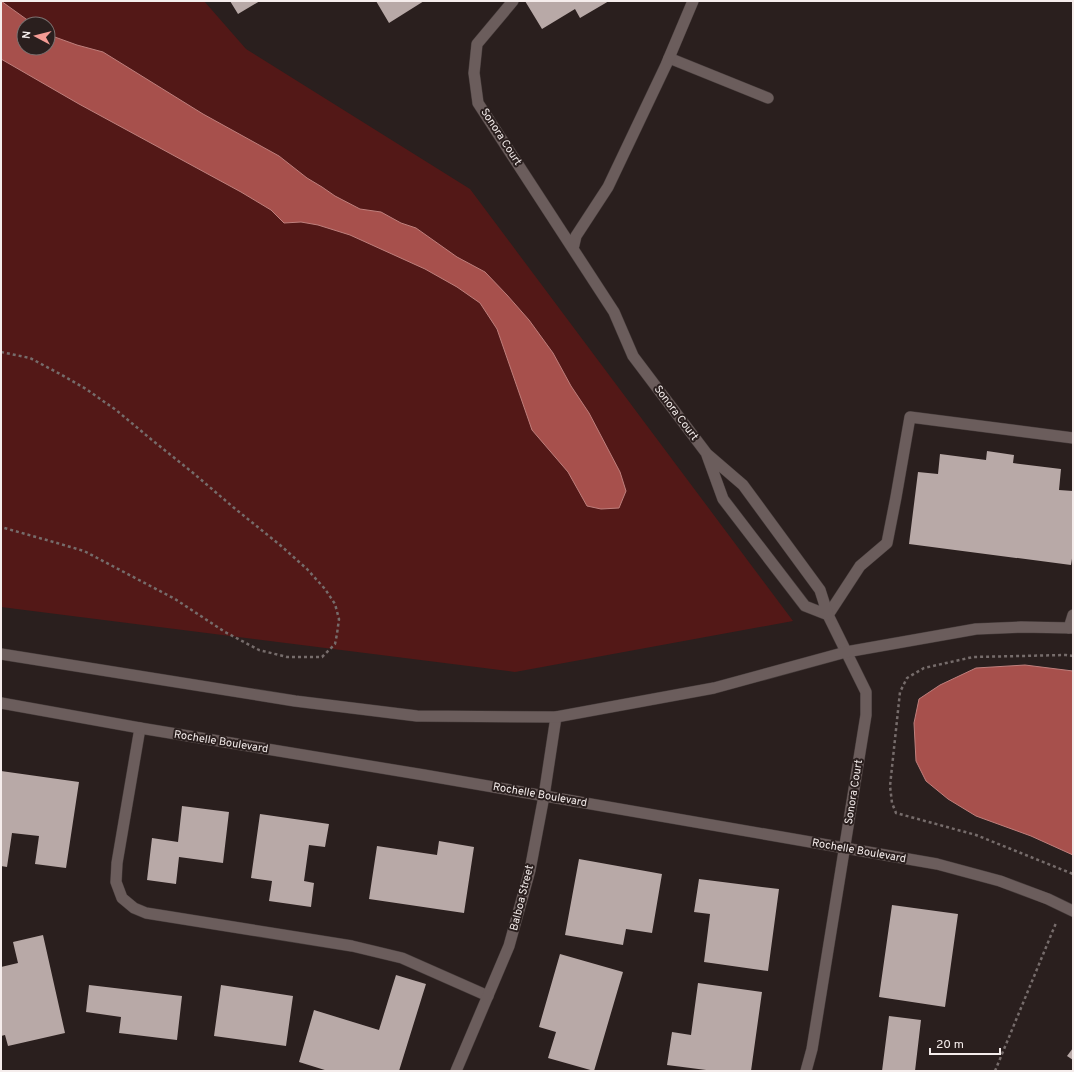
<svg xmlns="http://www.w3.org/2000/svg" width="1074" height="1072" font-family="Overpass,sans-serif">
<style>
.green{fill:#531817;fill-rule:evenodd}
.water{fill:#a7504c;stroke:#be7f7c}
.building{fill:#b8a9a7}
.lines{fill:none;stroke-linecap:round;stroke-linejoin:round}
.service-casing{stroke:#453b3a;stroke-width:12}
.minor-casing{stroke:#453b3a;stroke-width:12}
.secondary-casing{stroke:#453b3a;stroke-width:12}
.path{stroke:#766c6b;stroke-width:2.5;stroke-dasharray:3 3;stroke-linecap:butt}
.service{stroke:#6b5d5c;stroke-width:11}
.minor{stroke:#6b5d5c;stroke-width:11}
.secondary{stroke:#6b5d5c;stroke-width:11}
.labels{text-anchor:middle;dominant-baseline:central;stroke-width:4;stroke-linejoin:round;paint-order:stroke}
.street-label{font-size:11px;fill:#f5edec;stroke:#2a1f1e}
</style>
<rect width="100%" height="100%" fill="#2a1f1e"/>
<!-- green -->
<path class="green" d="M1,1h203l42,48 224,140 323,432 -278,51 -514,-65zM24,24h24v24h-24z"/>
<!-- water -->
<path class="water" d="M1,1l32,23h-9v24h24v-14l4,2 25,9 26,7 100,62 76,42 28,22 15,9 13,9 25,13 21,3 20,11 15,5 41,29 28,15 22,23 22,25 24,33 18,33 18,27 31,59 6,19 -7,17 -18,1 -14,-3 -19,-34 -36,-42 -35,-101 -17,-26 -23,-16 -32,-18 -75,-34 -32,-10 -17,-3 -17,1 -13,-13 -30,-18 -162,-88 -78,-45z
M1025,665l48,6v184l-42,-19 -55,-20 -28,-17 -22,-18 -10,-20 -2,-38 5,-24 21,-14 36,-17z"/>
<!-- building -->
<path class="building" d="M230,1h30l-22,13z
M376,1h48l-35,22z
M525,1h84l-29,17 -5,-9 -33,20z
M987,451l27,4 -1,8 48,6 -2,21 14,1v61l-2,13 -162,-21 9,-72 20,2 2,-20 46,6z
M1,771l78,11 -13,86 -31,-4 4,-28 -27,-3 -5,34 -6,-1z
M182,806l47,6 -6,51 -44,-6 -3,27 -29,-4 5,-42 26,4z
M260,814l69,10 -4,23 -16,-2 -5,36 10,2 -3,24 -42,-6 3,-20 -21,-3z
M439,841l35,6 -10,66 -95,-14 8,-53 60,9z
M579,859l83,15 -10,59 -26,-4 -3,16 -58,-10z
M699,879l80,10 -11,82 -64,-9 6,-48 -16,-2z
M892,905l66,9 -13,93 -66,-10z
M43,935l22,98 -57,13 -3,-11 -4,1v-69l17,-4 -5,-21z
M560,954l63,18 -29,99 -46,-13 8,-26 -17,-5z
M396,975l30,9 -27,87h-71l-29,-9 15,-52 65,20z
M698,983l64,9 -11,79h-37l-47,-6 5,-33 19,3z
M89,985l93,11 -5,44 -58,-7 2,-16 -35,-5z
M221,985l72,11 -7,50 -72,-10z
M889,1016l32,4 -6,51h-33z
M1073,1048v12l-6,-4z"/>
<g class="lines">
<defs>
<path id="service" d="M669,58l99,40
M828,615l32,-49 27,-23 9,-46 14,-80 163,21
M1069,628l4,-13
M140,728l-23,135 -1,19 6,16 12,10 12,5 206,33 50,12 86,38"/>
<path id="minor" d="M513,1l-36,43 -3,29 4,30 95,146
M693,1l-27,64 -58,122 -32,49 -3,13 41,63 19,44 74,98 36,31 77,105 8,25 38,77v23l-54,334 -6,22
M707,455l16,44 82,107 23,9
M456,1071l53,-125 21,-76 14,-74 12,-79"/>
<path id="secondary" d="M1,654l294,47 122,15 139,1 158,-29 132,-36 130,-23 45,-2 52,1
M1,703l139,25 284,47 513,89 63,17 48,18 25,12"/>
</defs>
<!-- service casing -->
<use href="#service" class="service-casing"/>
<!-- minor casing -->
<use href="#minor" class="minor-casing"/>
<!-- secondary casing -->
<use href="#secondary" class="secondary-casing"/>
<!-- path -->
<path class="path" d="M1,352l29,6 30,16 26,15 30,21 36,30 40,32 41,35 47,38 27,24 18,20 10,15 4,15 -2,15 -2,10 -13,13h-35l-28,-7 -34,-18 -50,-33 -91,-48 -27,-8 -56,-16
M1073,656l-7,-1 -93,2 -49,11 -17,10 -7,14 -10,94 2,17 4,10 80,22 97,39
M995,1071l61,-148"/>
<!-- service -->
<use href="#service" class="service"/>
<!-- minor -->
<use href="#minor" class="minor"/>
<!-- secondary -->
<use href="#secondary" class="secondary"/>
</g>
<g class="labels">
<!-- street labels -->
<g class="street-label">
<text transform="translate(501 137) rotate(57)">Sonora Court</text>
<text transform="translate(676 413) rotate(53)">Sonora Court</text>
<text transform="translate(221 742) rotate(9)">Rochelle Boulevard</text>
<text transform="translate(854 792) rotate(-81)">Sonora Court</text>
<text transform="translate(540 795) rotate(10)">Rochelle Boulevard</text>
<text transform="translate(859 851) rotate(10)">Rochelle Boulevard</text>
<text transform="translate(522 898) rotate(-76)">Balboa Street</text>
</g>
</g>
<!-- border -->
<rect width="1074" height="1072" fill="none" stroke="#f5edec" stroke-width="4"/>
<!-- north arrow -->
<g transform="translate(36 36) rotate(277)"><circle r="19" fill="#2a1f1e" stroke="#7b7170"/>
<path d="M0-3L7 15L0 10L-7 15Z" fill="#f59c95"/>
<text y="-6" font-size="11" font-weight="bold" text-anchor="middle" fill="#f5edec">N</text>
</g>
<!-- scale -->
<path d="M930 1048v6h70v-6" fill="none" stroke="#f5edec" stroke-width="2"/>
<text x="936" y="1048" font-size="12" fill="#f5edec" stroke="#2a1f1e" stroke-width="3" paint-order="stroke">20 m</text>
</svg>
